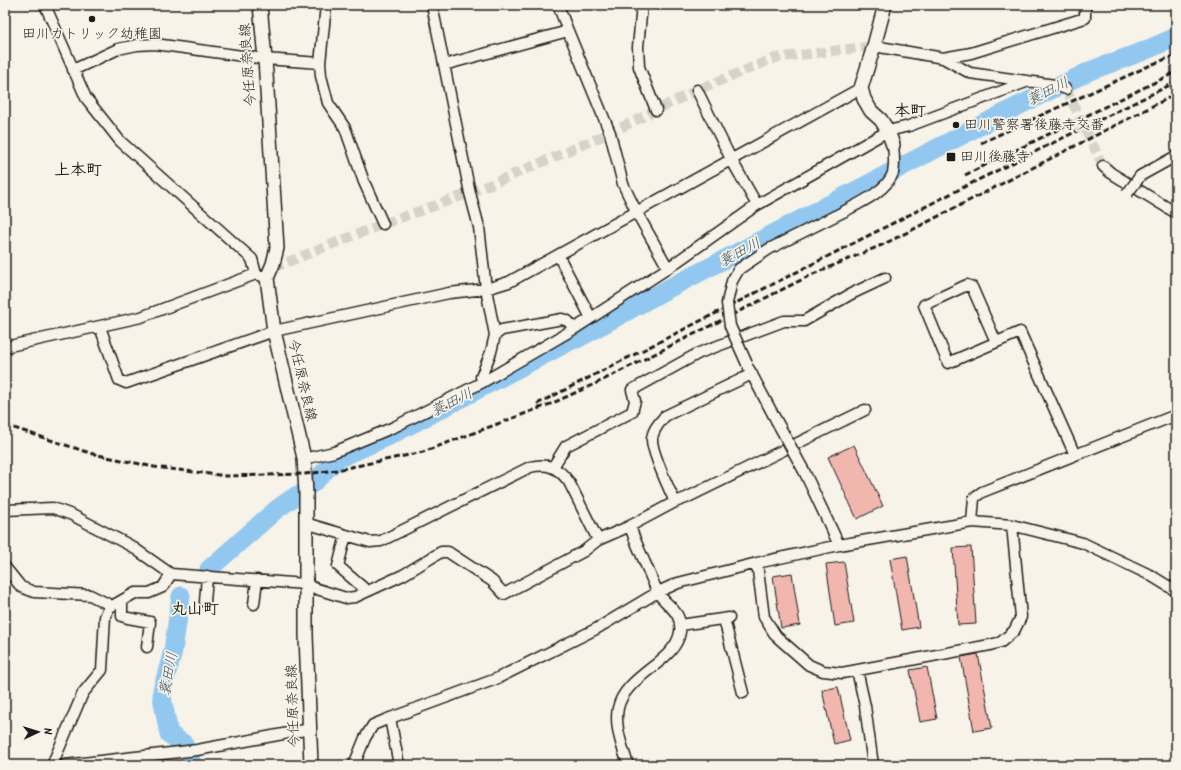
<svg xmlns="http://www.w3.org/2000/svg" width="1181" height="770" font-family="Kalam,'Klee One',sans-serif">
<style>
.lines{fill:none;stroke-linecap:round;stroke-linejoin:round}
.river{stroke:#92c8f0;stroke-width:19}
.building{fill:#f1b6ae;stroke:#1c1c1c}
.minor-tunnel{stroke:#d6d3c9;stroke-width:10;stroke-dasharray:10 5;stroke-linecap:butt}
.minor-casing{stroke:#1c1c1c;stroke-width:13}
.major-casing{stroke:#1c1c1c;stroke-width:16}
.minor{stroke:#f7f3e8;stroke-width:10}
.major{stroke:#f7f3e8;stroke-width:13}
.rail{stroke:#1c1c1c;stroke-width:3;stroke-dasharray:6 3;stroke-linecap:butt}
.minor-bridge-casing{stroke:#1c1c1c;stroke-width:13;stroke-linecap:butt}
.minor-bridge{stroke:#f7f3e8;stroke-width:10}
.poi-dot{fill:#1c1c1c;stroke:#f7f3e8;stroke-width:1.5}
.labels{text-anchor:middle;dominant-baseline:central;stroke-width:3.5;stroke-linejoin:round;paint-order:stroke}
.poi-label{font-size:14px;fill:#1c1c1c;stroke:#f7f3e8;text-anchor:start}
.street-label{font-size:14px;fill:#1c1c1c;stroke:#f7f3e8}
.water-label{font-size:15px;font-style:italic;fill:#455866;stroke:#f7f3e8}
.quarter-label{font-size:16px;font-weight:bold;fill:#1c1c1c;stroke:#f7f3e8}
</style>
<rect width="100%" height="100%" fill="#f7f3e8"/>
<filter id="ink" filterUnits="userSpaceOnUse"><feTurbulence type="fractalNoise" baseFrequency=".025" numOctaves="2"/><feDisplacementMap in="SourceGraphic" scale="8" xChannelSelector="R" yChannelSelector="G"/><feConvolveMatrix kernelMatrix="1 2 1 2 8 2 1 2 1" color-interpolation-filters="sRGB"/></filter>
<g filter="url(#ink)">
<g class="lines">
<!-- river -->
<path class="river" d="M312,484l25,-25 50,-22 187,-98h3l85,-47 352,-184 78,-38 52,-19 32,-14
M209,569l68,-60 20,-14
M181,596l-8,55 -11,39v7l7,37 15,10
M189,756l4,9"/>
</g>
<!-- building -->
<path class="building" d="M854,445l29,61 -26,13 -29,-62z
M971,547l5,77 -18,1 -5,-77z
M907,556l12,71 -17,3 -12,-71z
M844,562l10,61 -19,3 -9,-62z
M792,573l8,52 -19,3 -8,-52z
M978,654l14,74 -18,3 -13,-74z
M927,667l10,52 -17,3 -10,-52z
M838,687l12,53 -16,4 -12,-54z"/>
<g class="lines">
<!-- minor-tunnel -->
<path class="minor-tunnel" d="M1066,89l37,77
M273,264l7,1 103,-41 87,-31 140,-60 87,-43 78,-32 99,-12"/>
<defs>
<path id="minor" d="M45,5l41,93 34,43 132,118 4,15
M326,5l-6,58 1,13 7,27 17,25 19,54 19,42
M432,5l38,188 9,34 7,62 9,46 -4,17 -10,25 2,5
M558,5l10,26 42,102 13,51 14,29 31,55
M642,5l-4,42 1,20 17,43
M874,46l69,12 28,-5 114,-35v-13
M943,58l27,15 85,12 11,4
M444,65l124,-34
M73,70l45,-21 19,-4 18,-1 110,15 55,4
M697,90l34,69 26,46
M1103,166l8,7 65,40
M1138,179l2,-3 36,-20
M843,212c15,-8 44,-21 50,-39 2,-9 1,-19 0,-28
M558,255l33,63
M100,327l19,53 7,3 148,-52 175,-38 37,-4 23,-7 352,-194
M495,335l7,-5 60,-11 6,2 6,8
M996,342l-24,-55 -5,-2 -43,20 24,58 72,-31 55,123
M5,347l136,-30 115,-43 6,2
M749,369l27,51
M304,458l8,-1 22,-5 60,-25 89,-45 91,-53 94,-61 89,-63 131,-74 21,-5 117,-44
M553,467l13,-21 66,-34 3,-11 -3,-11 67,-37 85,-32h20l47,-27 34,-16
M804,471l35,74
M675,502l11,-4 179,-88
M5,510l48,-2 19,7 59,31 40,28 134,10 12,5 29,9 9,-1 48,-22 38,-23h7l44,29 12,13 80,-43 14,-11
M972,522l2,-24 8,-6 194,-77
M305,523l65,19 11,-1 149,-74c18,-4 28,0 39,15l29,58 32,-14 45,-24c-6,-13 -23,-50 -23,-62 0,-10 8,-18 13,-24l87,-42
M346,535l-8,31 29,25
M757,563l7,54 12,19 33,29 14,6 19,2 148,-28 11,-3 13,-11 7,-14 -9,-92
M5,567l16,20 13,5 56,3 22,11 23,-13h14l14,-6 8,-13
M122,601v15l6,2 22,4 -3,25
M205,602l2,-26
M254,604l3,-24
M724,619l19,74
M680,625l49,-7
M857,670l8,36 8,59
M390,718l9,47
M52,765l31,-72 19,-23 3,-53 5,-12
M65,765l132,-15 113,-21
M354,765l11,-27 8,-13 12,-5 111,-41 100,-50 62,-37 20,-9 79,-20 82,-18 133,-23 40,3 71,18 67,32 26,16
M628,765c-5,-17 -14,-38 -10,-57 7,-33 58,-46 62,-76 3,-22 -15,-26 -23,-41 -4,-9 -8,-19 -12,-28 -5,-12 -11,-24 -15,-37"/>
<path id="major" d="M260,5l5,54 12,189 -4,16 -6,14 7,53 30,127 2,35v142l5,130
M885,5l-11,41 -13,42 3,11 7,12 10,9 7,11 5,14"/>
</defs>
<!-- minor casing -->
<use href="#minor" class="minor-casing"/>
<!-- major casing -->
<use href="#major" class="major-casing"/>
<!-- minor -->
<use href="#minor" class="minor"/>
<!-- major -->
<use href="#major" class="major"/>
<!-- rail -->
<path class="rail" d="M981,143l172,-79 23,-9
M965,175l211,-103
M537,404l431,-219 208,-103
M5,425l88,29 61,13 72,9 79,-2 32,-4 86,-18 130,-49 46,-21 214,-108 69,-29 26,-13 268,-138"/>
<defs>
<path id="minor-bridge" d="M1127,194l11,-15
M747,364l-17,-38 -3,-23 5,-22 7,-12 30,-20 74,-37
M776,420l28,51"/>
</defs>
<!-- minor-bridge casing -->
<use href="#minor-bridge" class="minor-bridge-casing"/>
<!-- minor-bridge -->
<use href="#minor-bridge" class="minor-bridge"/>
</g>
</g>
<!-- markers -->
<g class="poi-dot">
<circle cx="92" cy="19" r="4"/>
<circle cx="956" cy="125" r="4"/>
<rect x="946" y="152" width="10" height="10" rx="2"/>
</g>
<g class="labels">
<!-- poi labels -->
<g class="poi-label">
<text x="92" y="34" text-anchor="middle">田川カトリック幼稚園</text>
<text x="964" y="125">田川警察署後藤寺交番</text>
<text x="960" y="157">田川後藤寺</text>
</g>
<!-- street labels -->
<g class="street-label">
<text transform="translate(248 65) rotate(-94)">今任原奈良線</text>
<text transform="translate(302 380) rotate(77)">今任原奈良線</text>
<text transform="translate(293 706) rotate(-92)">今任原奈良線</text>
</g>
<!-- water labels -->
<g class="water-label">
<text transform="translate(1048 92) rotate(-26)">蓑田川</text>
<text transform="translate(740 253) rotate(-28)">蓑田川</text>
<text transform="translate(452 403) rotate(-27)">蓑田川</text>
<text transform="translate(169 674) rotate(-79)">蓑田川</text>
</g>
<!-- quarter labels -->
<g class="quarter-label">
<text x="910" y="111">本町</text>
<text x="78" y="170">上本町</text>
<text x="195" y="609">丸山町</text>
</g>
</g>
<!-- margin -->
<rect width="1181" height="770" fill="none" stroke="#f7f3e8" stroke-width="20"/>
<rect x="10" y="10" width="1161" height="750" fill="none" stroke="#1c1c1c" stroke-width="1.5" filter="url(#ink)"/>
<!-- north arrow -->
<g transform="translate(38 732) rotate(86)" stroke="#f7f3e8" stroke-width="3" paint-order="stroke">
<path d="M0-3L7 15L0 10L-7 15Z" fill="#1c1c1c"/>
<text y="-6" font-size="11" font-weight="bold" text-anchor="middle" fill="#1c1c1c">N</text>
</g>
</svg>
